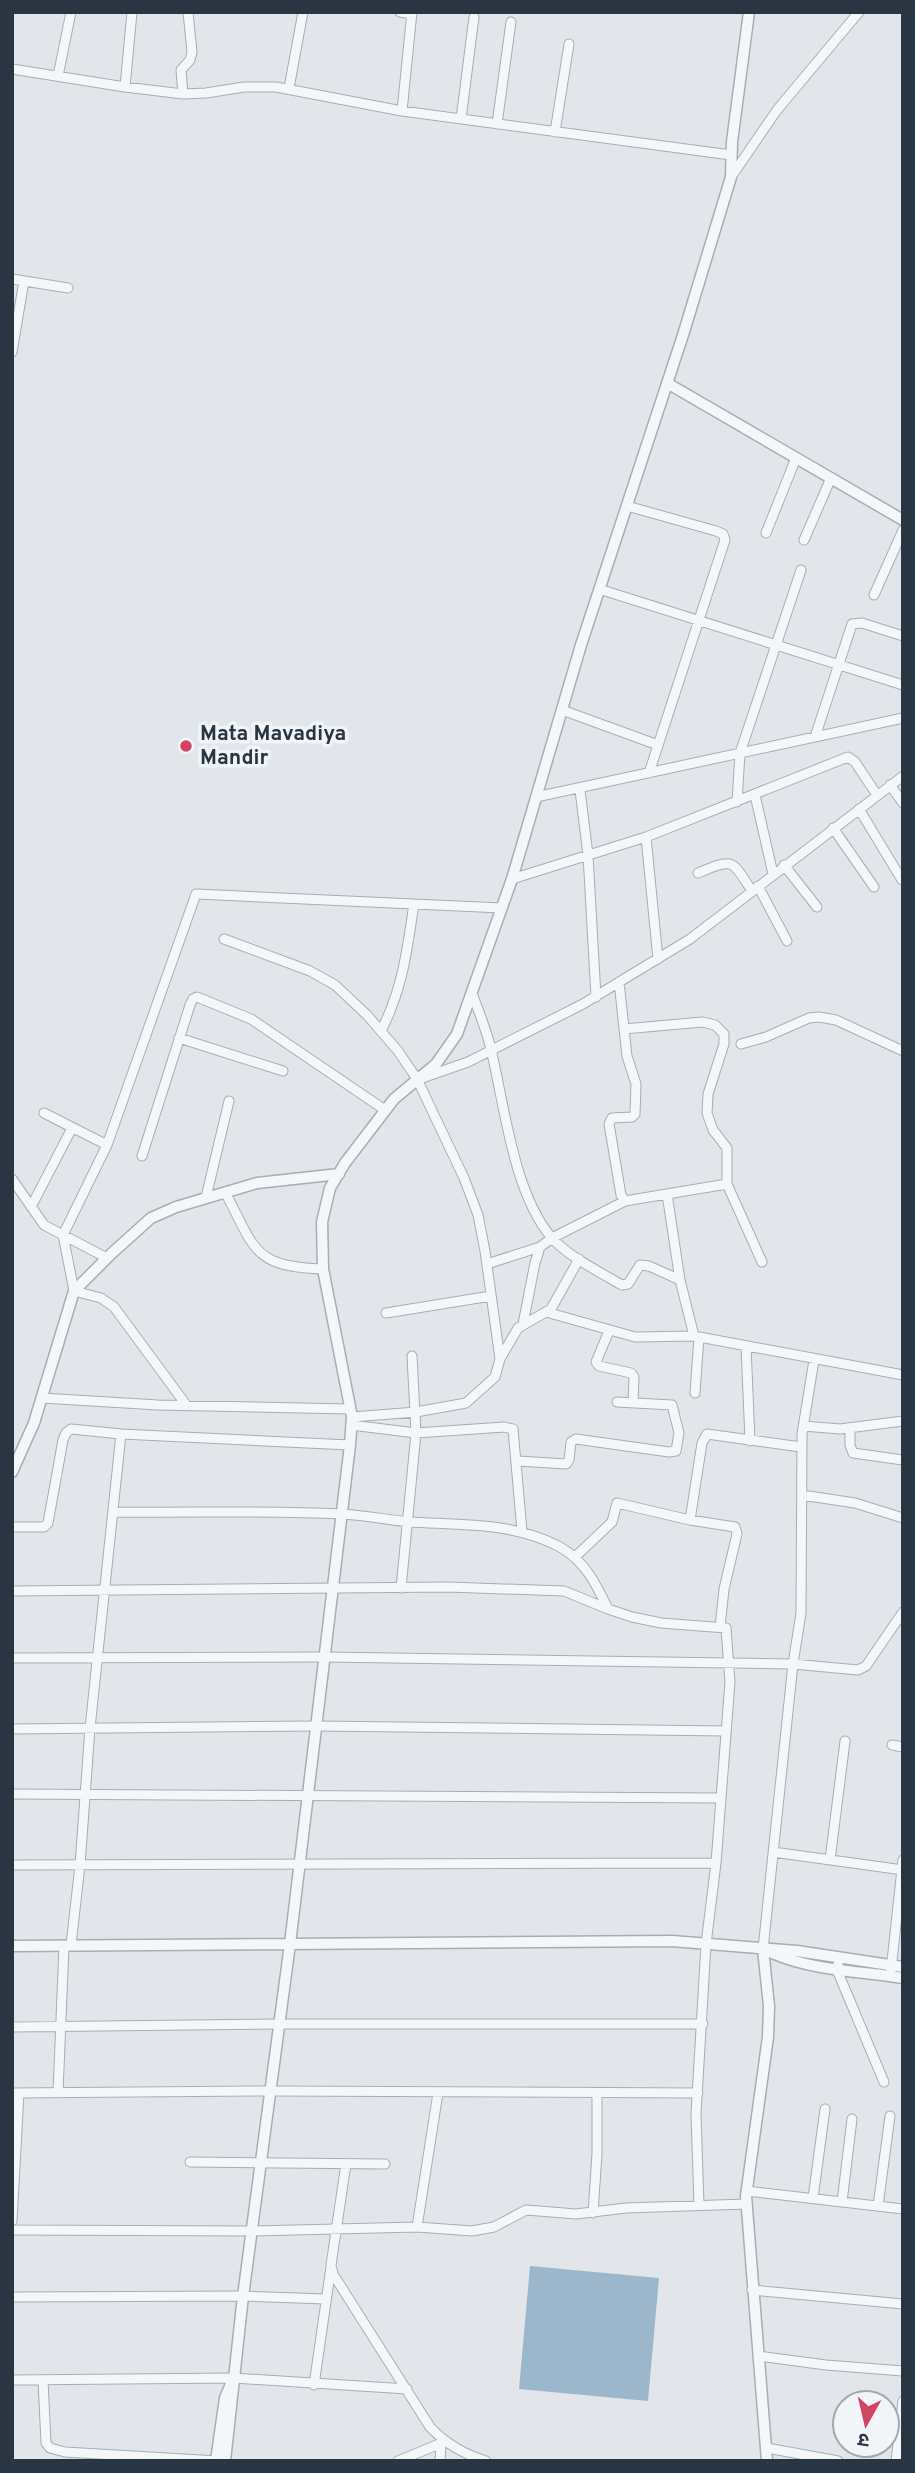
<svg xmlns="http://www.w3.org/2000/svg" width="915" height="2473" font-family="Overpass,'Noto Sans Devanagari',sans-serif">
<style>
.water{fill:#9cb7cb}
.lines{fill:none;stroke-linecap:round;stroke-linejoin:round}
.minor-casing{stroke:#a7adb5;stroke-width:11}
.tertiary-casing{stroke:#a7adb5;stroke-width:13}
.minor{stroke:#f5f6f9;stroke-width:9}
.tertiary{stroke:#f5f6f9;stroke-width:10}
.poi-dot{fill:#d24466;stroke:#f1f5f8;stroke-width:2.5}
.labels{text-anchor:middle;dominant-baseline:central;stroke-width:7;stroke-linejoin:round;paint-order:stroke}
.poi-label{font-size:21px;font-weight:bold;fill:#293543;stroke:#f1f5f8;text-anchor:start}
</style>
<rect width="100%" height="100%" fill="#e2e6eb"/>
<!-- water -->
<path class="water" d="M530,2266l129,12 -11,123 -129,-12z"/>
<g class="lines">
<defs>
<path id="minor" d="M400,12l12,2
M12,69l113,18 58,7 23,-1 38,-6h32l126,24 329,44
M58,76l13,-64
M125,87l7,-75
M289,88l14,-76
M183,94l-2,-24 9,-10 2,-8 -4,-40
M402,111l10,-99
M461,119l13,-102
M497,124l14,-102
M555,132l14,-88
M731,177l46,-67 82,-98
M12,279l56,9
M12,352l12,-71
M627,506l89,25 7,3 2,6 -76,233
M766,533l30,-75
M804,540l27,-62
M599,589l304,96
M874,595l29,-65
M562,710l96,35
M815,737l37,-113 10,-1 41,13
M890,785l13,18
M580,790l8,65 8,142
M755,795l18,79
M536,797l367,-79
M737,802l3,-49 61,-183
M859,809l43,71
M833,828l41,59
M646,837l12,122
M784,865l33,42
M698,873c36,-15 33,-14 54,18
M512,879l134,-42 202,-80 7,5 22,33
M758,886l29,55
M224,939l86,32 25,14 32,30 31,36 19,28 47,99 14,37 7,36 15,108
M619,982l8,74 9,28 -1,30 -3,3 -20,1 -3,6 12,71 4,6 102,-17
M472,993c7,20 16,40 20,61 13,55 22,139 59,183 15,18 50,36 71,48l6,-1 12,-19 9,1 31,14
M624,1029l78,-7 13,3 9,9v10l-16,50 -1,19 6,17 14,18v36l35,78
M381,1031c22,-43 26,-81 33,-127
M179,1038l104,33
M741,1044l25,-7 43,-19 10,-1 17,3 67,31
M422,1078l46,-16 115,-58 107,-65 213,-163
M44,1113l63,32
M142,1156l48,-151 3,-6 4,-2 54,22 134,91
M12,1179l32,46 63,33
M225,1192c30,56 27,75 98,77
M667,1194l13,86 14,56 209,39
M206,1197l23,-96
M31,1207l41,-79
M487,1264l53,-17 12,-9 73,-37
M546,1312l89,25 59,-1
M386,1313l105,-17
M523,1324l12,-61 5,-16
M609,1331l-13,31 3,4 32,7 3,4 -1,25
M746,1346l4,95
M695,1393l4,-56
M42,1398l116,7 191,4
M187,1406l-73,-99 -13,-9 -27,-7 -11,-56 44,-90 89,-251 306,14
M352,1417l64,-5 50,-9 29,-26 5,-18 18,-31 33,-19 28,-50
M351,1425l65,8 88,-6 9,2 9,102
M803,1426l37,3 63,-8
M850,1428v17l3,8 50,7
M518,1461l48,3 3,-4 2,-18 5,-3 93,13 7,-1 3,-18 -7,-28 -55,-3
M802,1495l53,8 48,15
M113,1512c76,1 152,-2 228,2 23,1 46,6 69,8 51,3 104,0 150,25 25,14 36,37 48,62l24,8 29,6 65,5 4,54 -14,181 -10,81 -10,170 3,91
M690,1520l12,-77 5,-9 94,13
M12,1527h32l4,-4 15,-83 3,-7 5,-4 50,5 229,11
M575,1557l37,-35 5,-19 73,17 45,7 2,7 -13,55 -4,38
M401,1588l15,-155 -4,-77
M12,1591l436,-4 116,4 44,18
M12,1658l312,-1 469,7 65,6 8,-4 37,-54
M12,1729l304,-3 410,5
M892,1745l11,2
M12,1794l709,4
M773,1852l130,18
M830,1860l15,-119
M12,1865l704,-2
M71,1945l9,-80 10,-137 31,-294
M763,1949l30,-285 8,-51 1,-179 12,-74
M838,1964l-1,6 47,112
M891,1970l12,-110
M12,2027l267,-3h424
M12,2093l258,-2 428,2
M58,2093l6,-147
M190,2162l195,2
M346,2164l-15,101 2,9 97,153c16,17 33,27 56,34
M747,2191l156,18
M813,2198l12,-89
M842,2202l10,-83
M878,2206l12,-90
M593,2213l4,-59v-61
M12,2221l7,-128
M417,2227l21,-134
M12,2230l240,1 165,-4 55,4 22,-4 32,-17 50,4 50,-6 121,-4
M752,2290l151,14
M12,2297l231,-1 83,3
M758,2356l68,9 77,6
M12,2380l221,-2 174,11
M43,2380l3,63 4,5 15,4 153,9
M314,2385l17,-118
M767,2448l71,13
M398,2461l46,-19
M440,2461l1,-16
M896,2461l7,-60"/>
<path id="tertiary" d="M667,383l236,137
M12,1472l22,-49 40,-132 37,-37 40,-36 25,-11 81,-24 82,-9
M12,1946l660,-5 125,10 106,16
M763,1949l6,57 -1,31 -22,159 21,265
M772,1953c42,18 86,18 131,25
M216,2461l9,-63 6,-14
M225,2461l18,-165 47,-352 60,-499 2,-28 -29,-148 -1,-47 8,-34 15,-25 49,-64 42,-35 21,-30 55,-155 69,-234 102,-310 48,-158 1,-35 17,-130"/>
</defs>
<!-- minor casing -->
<use href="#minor" class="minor-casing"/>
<!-- tertiary casing -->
<use href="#tertiary" class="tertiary-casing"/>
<!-- minor -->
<use href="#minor" class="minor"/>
<!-- tertiary -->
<use href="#tertiary" class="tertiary"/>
</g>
<!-- markers -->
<circle class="poi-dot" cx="186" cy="746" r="7"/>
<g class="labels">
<!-- poi labels -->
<g class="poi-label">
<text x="200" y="734">Mata Mavadiya<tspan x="200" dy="24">Mandir</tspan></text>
</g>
</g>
<!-- border -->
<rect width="915" height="2473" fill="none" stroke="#293543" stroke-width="28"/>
<!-- north arrow -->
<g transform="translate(866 2424) rotate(188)"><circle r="33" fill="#f1f5f8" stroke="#a1a8b0" stroke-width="2"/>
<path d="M0-5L12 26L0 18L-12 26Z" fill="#d24466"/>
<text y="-10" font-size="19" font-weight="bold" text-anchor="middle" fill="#293543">उ</text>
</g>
</svg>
